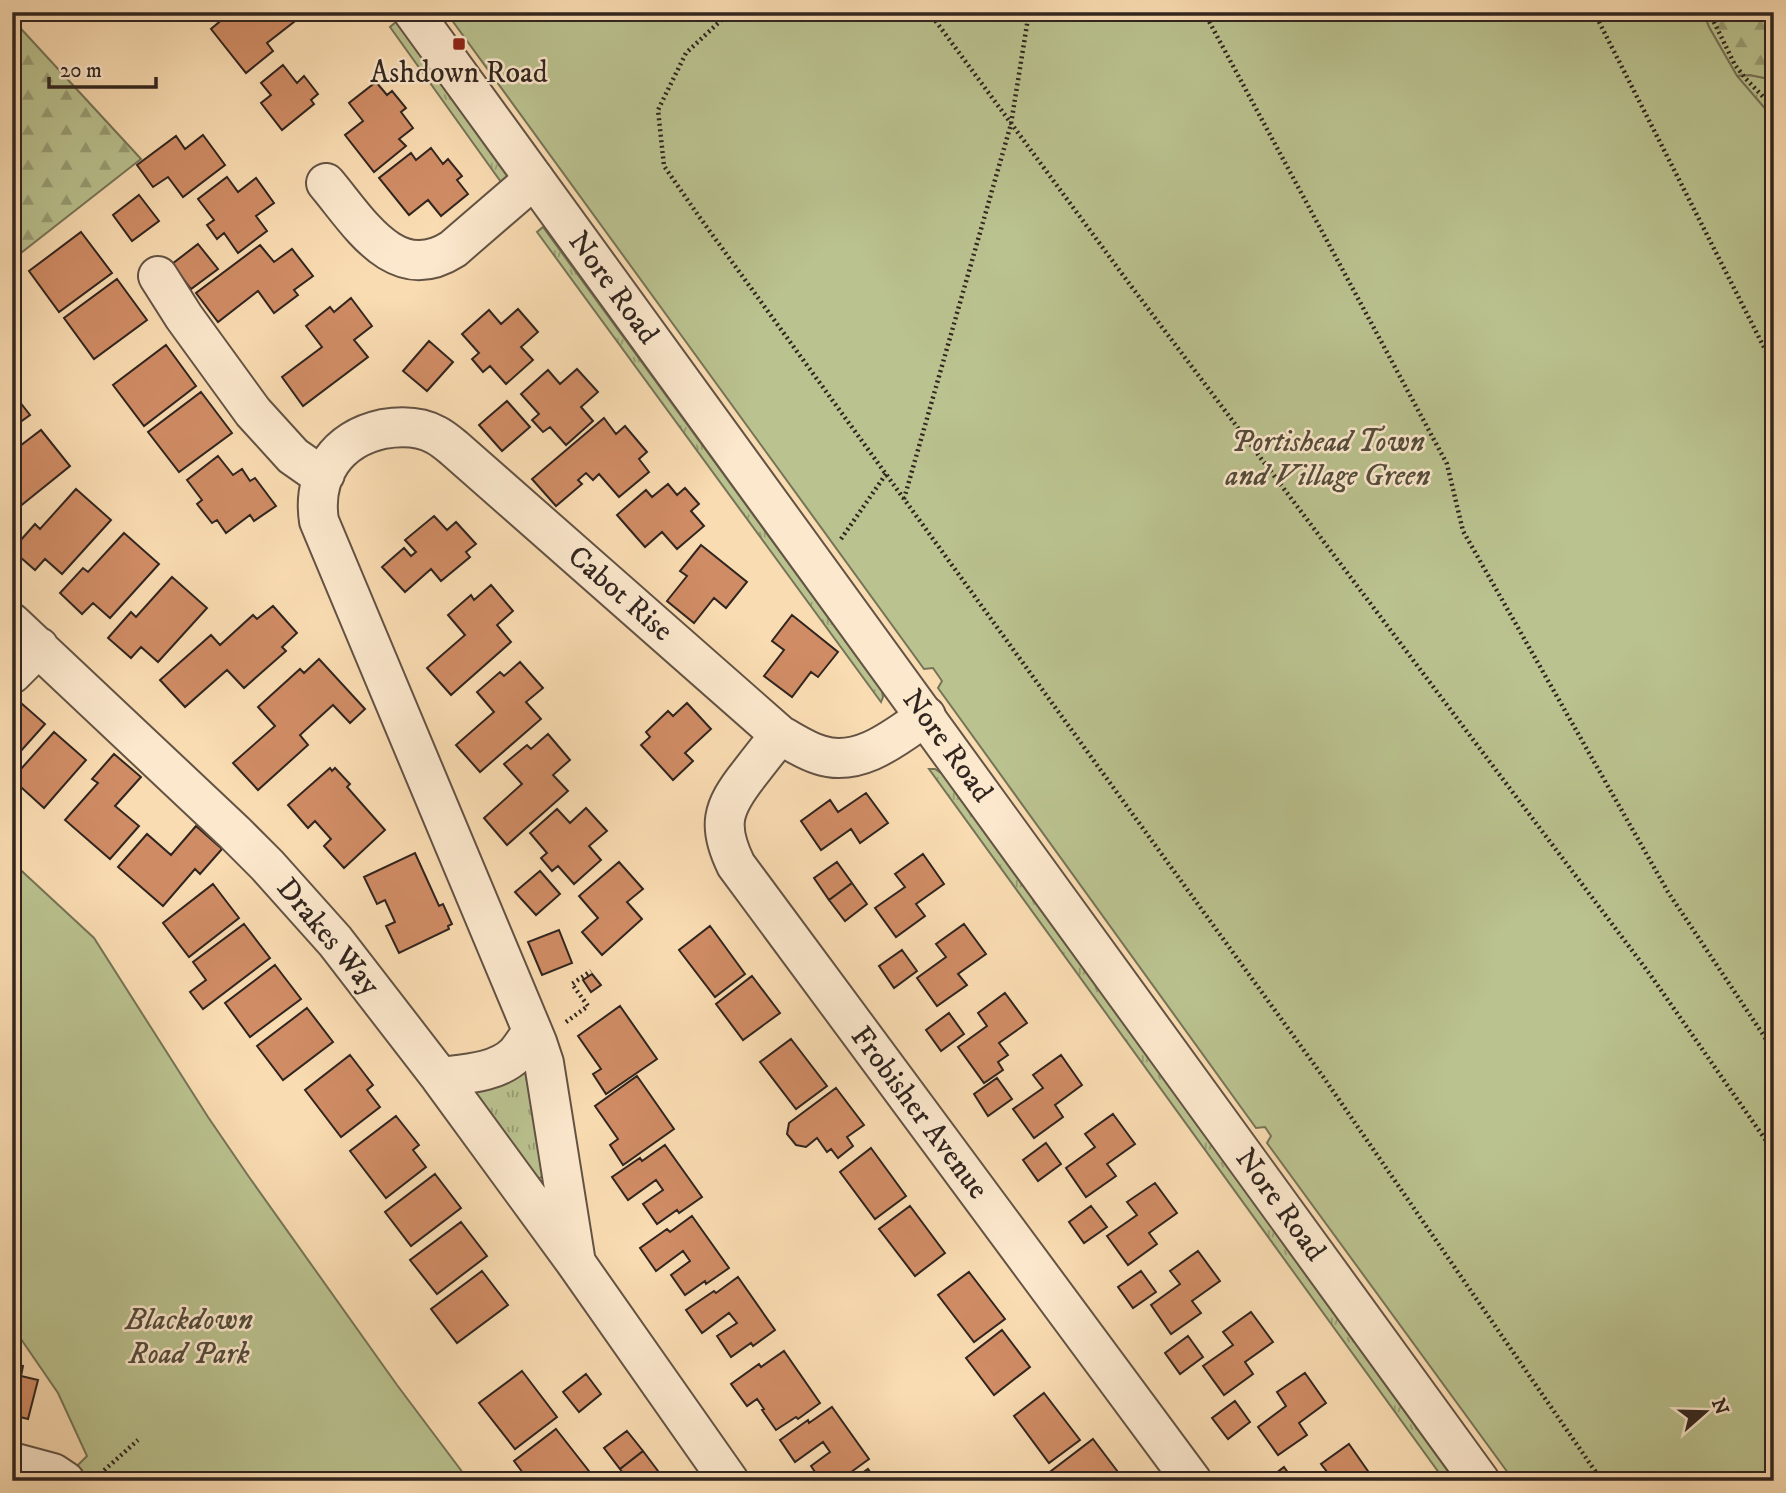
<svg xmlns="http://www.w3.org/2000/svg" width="1786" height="1493" font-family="'IM FELL DW Pica',serif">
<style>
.grass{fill:url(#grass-tufts);stroke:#767457;stroke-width:2}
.forest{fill:url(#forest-firs);stroke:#767457;stroke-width:2}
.park{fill:#bac28f;stroke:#767457;stroke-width:2}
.building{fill:#d08c65;stroke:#31251f;stroke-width:2}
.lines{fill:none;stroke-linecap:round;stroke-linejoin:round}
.minor-casing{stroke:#635344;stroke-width:42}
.tertiary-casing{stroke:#635344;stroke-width:42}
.path{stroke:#31251f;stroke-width:4.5;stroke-dasharray:2 3.5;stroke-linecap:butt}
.minor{stroke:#fce8cd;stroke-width:38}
.tertiary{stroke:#fce8cd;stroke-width:38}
.poi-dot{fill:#8f2418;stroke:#fce8cd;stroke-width:2.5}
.labels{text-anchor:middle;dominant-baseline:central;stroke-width:5;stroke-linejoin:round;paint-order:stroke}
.poi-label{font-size:30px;fill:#31251f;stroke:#fce8cd}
.street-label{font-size:30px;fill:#31251f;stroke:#fce8cd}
.park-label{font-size:30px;font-style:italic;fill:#534c3b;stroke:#fce8cd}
</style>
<defs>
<pattern id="grass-tufts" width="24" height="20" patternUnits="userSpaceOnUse" patternTransform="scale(1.75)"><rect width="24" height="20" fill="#bac28f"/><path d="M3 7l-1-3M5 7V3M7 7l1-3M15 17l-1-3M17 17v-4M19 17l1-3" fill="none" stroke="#989d74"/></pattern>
<pattern id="forest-firs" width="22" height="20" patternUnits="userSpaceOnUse" patternTransform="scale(1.75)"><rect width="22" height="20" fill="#bac28f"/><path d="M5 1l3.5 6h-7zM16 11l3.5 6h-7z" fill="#989d74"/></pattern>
</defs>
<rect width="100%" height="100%" fill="#fadcb2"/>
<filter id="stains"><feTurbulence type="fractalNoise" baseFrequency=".00286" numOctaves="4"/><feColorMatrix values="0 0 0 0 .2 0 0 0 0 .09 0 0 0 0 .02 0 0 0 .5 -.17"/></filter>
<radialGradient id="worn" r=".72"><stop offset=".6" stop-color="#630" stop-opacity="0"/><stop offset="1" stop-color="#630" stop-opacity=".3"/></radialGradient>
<!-- grass -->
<path class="grass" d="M396,22l111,154 1,2 -2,11 -116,-162z
M1750,75l24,5v39l-37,-43z
M543,227l339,464 1,6 -2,5 -344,-470z
M929,769h6l9,6 511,706h-10z
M524,1067l21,104 -2,5 -5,3 -64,-85 3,-4z"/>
<!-- forest -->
<path class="forest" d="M1703,12h64l7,10v58l-24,-5 -13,1 -28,-49z
M12,19l129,140 -129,101z"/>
<!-- park -->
<path class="park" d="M446,12h1257l6,15 28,49 37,43v1362h-260l-247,-338 4,-7 -6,-9 -9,1 -318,-440 4,-7 -9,-13 -9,1z
M12,862l82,76 114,179 41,60 148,208 72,96h-381l-14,-12 13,-13 -29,-63 -46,-67z"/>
<!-- building -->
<path class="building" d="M231,12h64l4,6 -32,25 6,8 -27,22 -35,-44z
M283,65l14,18 7,-7 14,18 -7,6 3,4 -32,26 -21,-27 10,-8 -10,-12z
M376,82l11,13 5,-4 14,17 -5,4 12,16 -14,11 7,7 -32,26 -29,-37 18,-14 -14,-18z
M203,135l22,30 -42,32 -15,-20 -15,10 -16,-22 39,-29 9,13z
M431,148l12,16 5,-5 14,17 -5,4 11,14 -27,22 -13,-16 -19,15 -30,-37 32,-25 5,7z
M227,177l11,15 18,-14 18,25 -18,13 11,15 -29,22 -14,-20 -7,6 -10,-14 7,-5 -16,-21z
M139,195l20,26 -27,20 -19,-26z
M81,232l31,41 -53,39 -30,-41z
M198,244l20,25 -27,20 -19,-25z
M260,245l14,17 18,-13 21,27 -19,14 4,5 -24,18 -16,-22 -40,31 -22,-29z
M117,279l30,41 -53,39 -30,-41z
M351,298l21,28 -18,14 14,17 -65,49 -21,-29 40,-30 -16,-21 24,-19 4,5z
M518,309l20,23 -17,15 12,13 -27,24 -16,-18 -7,6 -11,-13 7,-6 -17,-19 27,-24 12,14z
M429,341l24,21 -26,29 -24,-20z
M166,345l30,41 -52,40 -31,-41z
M577,369l21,23 -17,15 12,14 -27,24 -16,-18 -7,5 -11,-12 7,-6 -18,-20 27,-24 12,14z
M12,392l18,23 -18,13z
M201,392l31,41 -53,39 -31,-40z
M507,401l23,26 -28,24 -23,-26z
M604,418l12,16 9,-8 22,26 -8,7 10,13 -30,25 -20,-23 -6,6 -7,-7 -8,7 4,4 -26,22 -24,-27z
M41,430l29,36 -57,46 -1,-60z
M218,456l15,19 9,-6 8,12 5,-3 21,28 -22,15 -4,-6 -24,18 -9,-13 -5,3 -15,-19 5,-4 -15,-20z
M668,484l9,11 8,-7 14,16 -8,7 13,15 -27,23 -15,-17 -17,15 -28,-32 29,-25 6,7z
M76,489l35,31 -49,54 -17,-15 -10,11 -23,-20 23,-26 5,5z
M434,516l13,14 9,-8 20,22 -10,8 4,5 -29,24 -10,-12 -26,23 -23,-25 22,-19 7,8 5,-4 -11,-12z
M124,533l35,31 -49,54 -17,-15 -11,11 -22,-21 23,-25 5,4z
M701,545l46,37 -21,26 -12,-10 -20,25 -27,-22 20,-25 -7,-5z
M172,577l35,31 -49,54 -17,-15 -10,11 -23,-20 23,-26 5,5z
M491,585l22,26 -16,14 14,17 -60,53 -24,-27 38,-33 -17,-20 23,-20 3,5z
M273,606l24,27 -15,14 4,4 -42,37 -17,-18 -42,37 -25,-27 51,-45 9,10 33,-30 4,4z
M792,615l46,37 -20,25 -7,-5 -19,25 -28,-21 20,-26 -12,-9z
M319,659l46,50 -15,14 -17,-18 -33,30 8,10 -50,45 -25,-27 42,-37 -17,-19 42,-38 4,4z
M520,662l23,26 -17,14 15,17 -61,53 -24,-27 38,-33 -17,-20 23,-20 4,4z
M13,696l32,28 -33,37v-65z
M687,703l24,26 -26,24 8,8 -20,19 -32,-35 9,-8 -4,-5 22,-21 5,5z
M54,732l32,28 -42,48 -32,-29z
M548,734l22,26 -17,15 15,16 -61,54 -23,-27 38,-34 -18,-20 23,-19 4,4z
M114,754l27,23 -26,29 24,20 -29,33 -45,-39 33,-37 -6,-4z
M330,768l2,3 3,-3 15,16 -3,3 38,43 -41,38 -20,-22 7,-7 -16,-18 -7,7 -20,-23z
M866,793l22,30 -28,20 -9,-14 -30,21 -20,-29 29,-21 8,12z
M586,808l21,23 -18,15 12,14 -27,24 -16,-18 -6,5 -11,-13 6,-5 -17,-20 27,-24 13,14z
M196,826l26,23 -22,25 -5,-5 -32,37 -45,-39 29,-33 24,21z
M415,853l24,53 4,-2 9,20 -4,2 1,3 -50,24 -13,-27 9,-4 -10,-22 -8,4 -13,-27z
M923,854l21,30 -28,20 9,12 -29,21 -21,-29 30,-21 -10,-13z
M619,862l24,27 -16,13 15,17 -40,36 -20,-23 16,-14 -19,-22z
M837,862l15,21 -23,17 -15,-22z
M540,871l20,23 -24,21 -21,-23z
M852,883l15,21 -22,17 -16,-21z
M213,884l26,34 -50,39 -26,-34z
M244,924l26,34 -67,51 -13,-17 16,-12 -13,-18z
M964,924l22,30 -28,20 9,11 -30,21 -20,-28 29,-21 -10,-13z
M710,926l35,48 -30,23 -36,-47z
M559,930l13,33 -30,12 -14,-33z
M902,950l15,21 -23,17 -15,-22z
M275,965l26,34 -51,38 -25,-34z
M592,974l9,11 -10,7 -8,-12z
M752,976l28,37 -37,27 -27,-36z
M1005,993l22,30 -28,20 9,12 -10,7 5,8 -19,13 -26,-36 29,-21 -9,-13z
M620,1006l37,53 -51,35 -13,-20 8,-5 -23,-33z
M307,1008l26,34 -50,38 -26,-34z
M949,1013l15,21 -23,17 -15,-21z
M791,1039l36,47 -31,23 -36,-47z
M350,1055l23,30 -6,5 13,17 -39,30 -36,-47z
M1061,1055l21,30 -27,20 8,12 -29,21 -21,-29 30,-21 -10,-13z
M637,1076l37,53 -51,36 -13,-20 8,-6 -23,-33z
M997,1078l15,21 -24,17 -14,-22z
M836,1088l28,37 -17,12 6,9 -15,12 -7,-9 -4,3 -10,-14 -11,9 -10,-2 -9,-11 2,-11z
M1113,1114l22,30 -28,20 9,12 -30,21 -20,-29 29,-21 -10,-13z
M396,1116l23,29 -6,5 13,17 -40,31 -36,-47z
M1046,1143l15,21 -23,17 -15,-21z
M665,1145l37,52 -23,16 -2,-3 -20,14 -14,-20 20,-14 -7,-10 -28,20 -16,-23 28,-19 2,3z
M871,1148l35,48 -31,23 -35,-47z
M435,1174l26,34 -50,38 -26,-34z
M1155,1183l22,30 -28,20 8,11 -29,21 -21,-29 30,-21 -10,-13z
M910,1206l35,47 -30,23 -36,-47z
M1091,1206l16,21 -23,16 -15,-21z
M692,1216l37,52 -23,16 -1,-3 -20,14 -14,-20 19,-14 -7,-10 -27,20 -16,-23 27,-19 3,3z
M461,1222l26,34 -50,38 -27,-34z
M1198,1251l22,30 -28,20 9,12 -30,21 -20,-29 29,-21 -10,-13z
M482,1271l26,34 -51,38 -26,-34z
M1141,1271l15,21 -23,16 -15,-21z
M969,1272l36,47 -31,23 -36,-47z
M738,1277l37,53 -22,16 -2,-3 -20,14 -14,-21 20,-13 -8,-10 -27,20 -16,-23 28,-19 2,2z
M1251,1312l22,30 -28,20 8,12 -29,21 -21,-29 30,-21 -10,-13z
M1002,1330l28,37 -36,28 -28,-37z
M1188,1336l15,21 -23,17 -15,-21z
M784,1351l36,52 -22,16 -2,-2 -20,13 -14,-20 2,-1 -7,-10 -10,7 -16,-22 28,-20 2,3z
M12,1363l11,3 -2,10 17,4 -10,39 -16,-4z
M522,1371l35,46 -42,32 -36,-46z
M1305,1373l21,30 -27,20 8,12 -29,20 -20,-28 28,-21 -9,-14z
M586,1374l15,20 -22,18 -16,-20z
M1044,1393l36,47 -31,23 -35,-47z
M1235,1401l15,21 -22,17 -16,-21z
M832,1407l37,52 -22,16 -3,-3 -12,9h-11l-10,-15 19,-14 -7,-10 -28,20 -15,-22 28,-20 1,3z
M556,1429l36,46 -8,6h-55l-15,-20z
M627,1431l16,20 -23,18 -16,-21z
M1093,1439l28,37 -7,5h-76z
M1349,1444l21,30 -9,7h-36l6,-4 -10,-13z
M643,1451l15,20 -12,10h-17l-9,-12z
M1284,1467l10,14h-28z
M868,1469l9,12h-26z"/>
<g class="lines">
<defs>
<path id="minor" d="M326,183c33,39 69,103 127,66l81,-70
M158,276l26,41 69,95 40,44 20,14 12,4
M12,623l223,210 32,32 68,76 105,136 136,186 153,218
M12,674l27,-27
M780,735c-11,13 -21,26 -31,39 -27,34 -32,52 -13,91l456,616
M440,1077c24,-3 57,-4 76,-23 6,-7 11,-15 16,-23
M576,1263l-32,-200 -7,-21 -218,-521c-7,-46 18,-82 64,-92 18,-3 37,-3 53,6 6,3 12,8 18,13l326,287c13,7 26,16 40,20 39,13 76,-18 106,-39
M12,1462l41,11 12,8"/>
<path id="tertiary" d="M413,12l1067,1469"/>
</defs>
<!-- minor casing -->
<use href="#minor" class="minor-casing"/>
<!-- tertiary casing -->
<use href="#tertiary" class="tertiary-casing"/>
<!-- path -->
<path class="path" d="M730,12l-44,41 -28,57 6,56 34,49 626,863 278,403
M929,12l202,274 518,687 125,179
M1204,12l243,452 16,67 205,361 106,159
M1594,12l180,355
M1709,12l26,53 11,14 28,29
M904,499l107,-375 18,-112
M841,539l45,-65
M566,1022l22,-16 -16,-22 19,-13
M100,1474l38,-34"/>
<!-- minor -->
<use href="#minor" class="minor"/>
<!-- tertiary -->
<use href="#tertiary" class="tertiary"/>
</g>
<!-- markers -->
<rect class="poi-dot" x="452" y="37" width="14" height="14" rx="3.5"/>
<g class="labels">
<!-- poi labels -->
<g class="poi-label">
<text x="459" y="73">Ashdown Road</text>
</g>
<!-- street labels -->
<g class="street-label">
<text transform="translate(613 288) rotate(54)">Nore Road</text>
<text transform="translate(620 594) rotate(41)">Cabot Rise</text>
<text transform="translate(947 746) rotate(54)">Nore Road</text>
<text transform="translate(328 937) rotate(50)">Drakes Way</text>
<text transform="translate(919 1113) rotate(53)">Frobisher Avenue</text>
<text transform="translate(1280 1205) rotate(54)">Nore Road</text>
</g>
<!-- park labels -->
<g class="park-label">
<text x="1328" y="442">Portishead Town<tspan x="1328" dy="34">and Village Green</tspan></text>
<text x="189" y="1320">Blackdown<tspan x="189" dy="34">Road Park</tspan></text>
</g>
</g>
<!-- margin -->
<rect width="1786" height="1493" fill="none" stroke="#fadcb2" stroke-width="42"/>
<rect x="14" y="14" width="1758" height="1465" fill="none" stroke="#31251f" stroke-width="3.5"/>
<rect x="21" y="21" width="1744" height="1451" fill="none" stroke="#31251f" stroke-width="2"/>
<!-- north arrow -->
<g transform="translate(1705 1412) rotate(70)" stroke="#fce8cd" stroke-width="5" paint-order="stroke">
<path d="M0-5L12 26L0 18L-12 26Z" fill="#31251f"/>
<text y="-10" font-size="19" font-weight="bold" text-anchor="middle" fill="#31251f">N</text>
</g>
<!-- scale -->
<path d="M49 77v10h107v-10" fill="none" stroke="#31251f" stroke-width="3.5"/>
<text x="60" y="77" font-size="21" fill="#31251f" stroke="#fce8cd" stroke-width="5" paint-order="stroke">20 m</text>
<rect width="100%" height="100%" filter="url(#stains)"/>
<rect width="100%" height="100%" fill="url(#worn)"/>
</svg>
